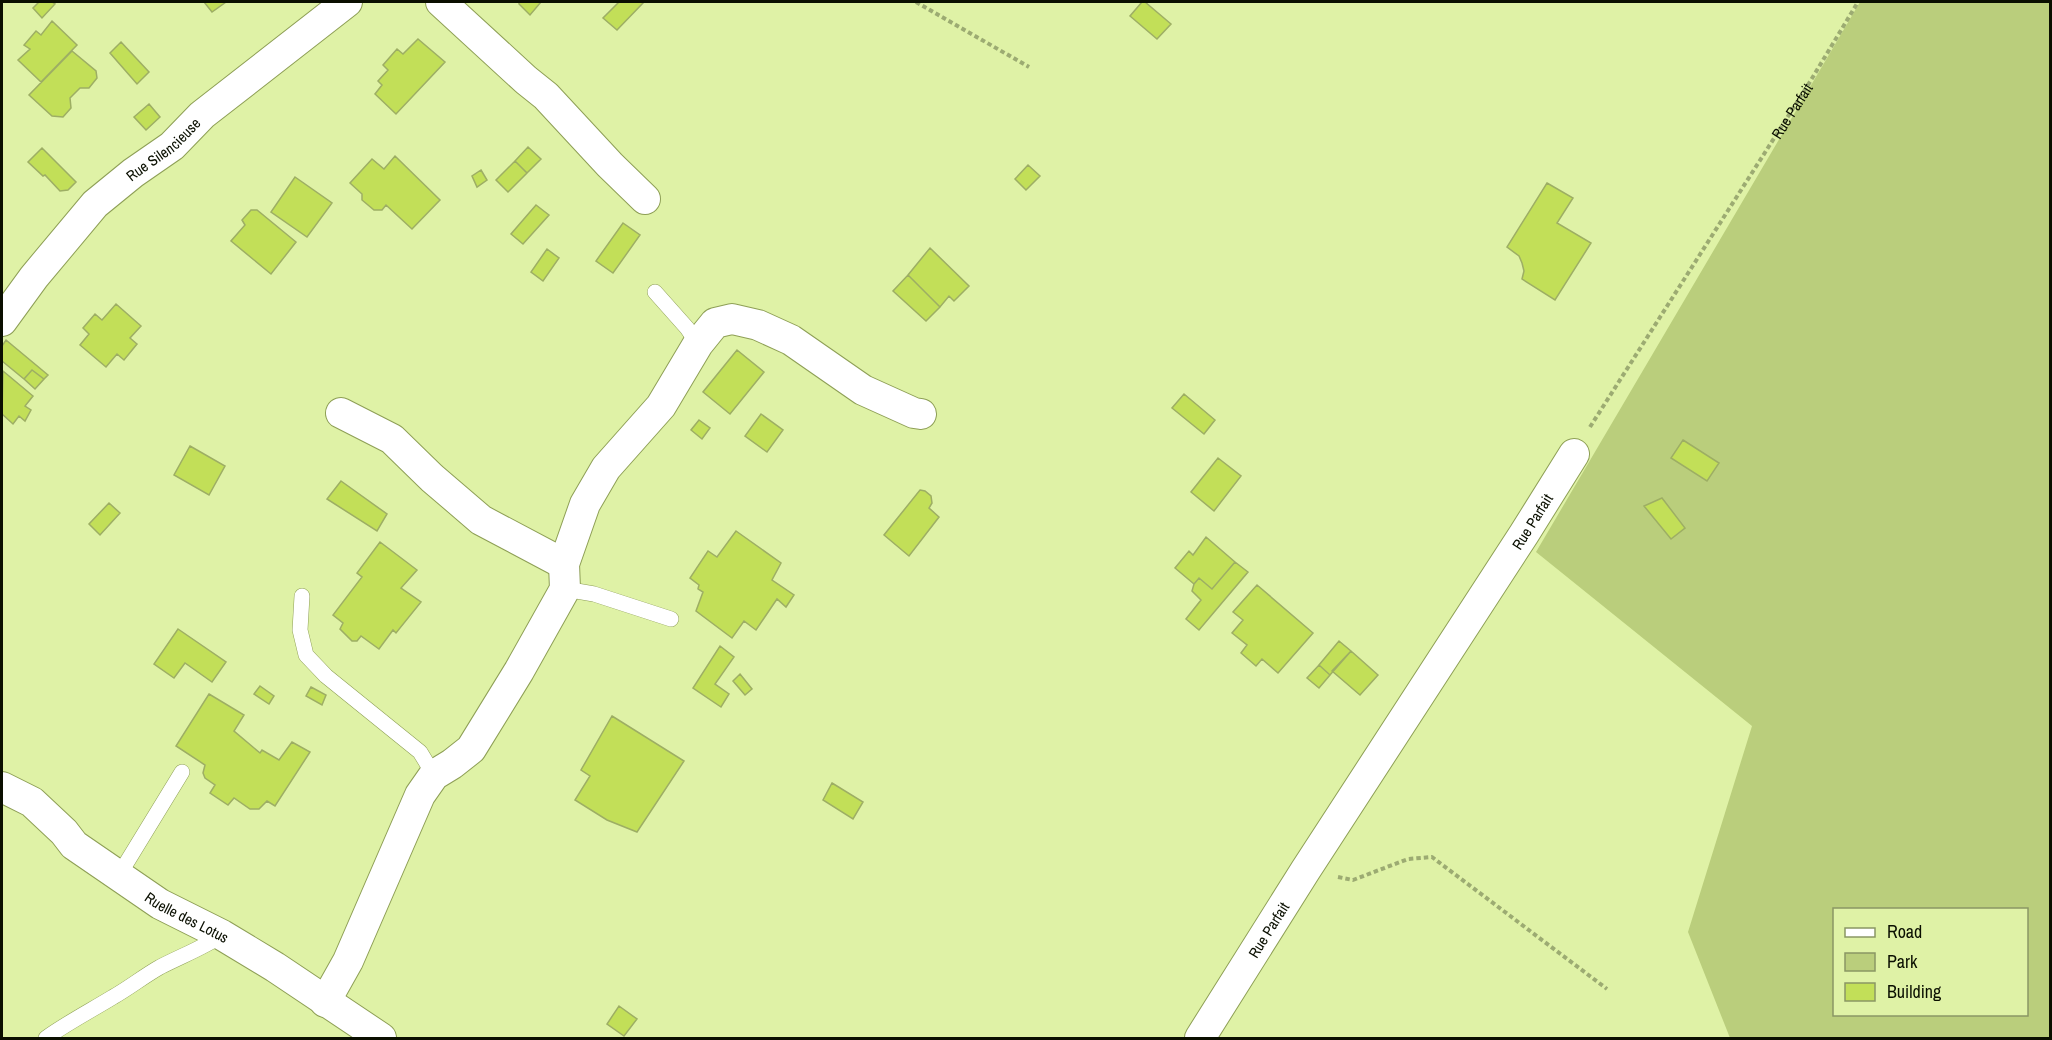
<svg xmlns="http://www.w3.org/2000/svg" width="2052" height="1040" font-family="'Archivo Narrow',sans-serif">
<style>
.green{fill:#bace7c;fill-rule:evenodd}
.building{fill:#c2df58;stroke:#9dae64;stroke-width:1.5}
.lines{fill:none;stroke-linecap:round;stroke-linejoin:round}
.lane-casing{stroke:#8e9f56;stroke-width:16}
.street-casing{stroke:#8e9f56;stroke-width:32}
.path{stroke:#9cab72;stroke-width:4;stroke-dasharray:4.5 3;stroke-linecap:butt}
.lane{stroke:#fff;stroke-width:15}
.street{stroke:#fff;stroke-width:30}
.labels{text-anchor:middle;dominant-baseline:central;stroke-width:4.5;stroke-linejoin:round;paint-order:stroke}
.street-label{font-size:15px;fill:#0a0f00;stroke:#dff2a6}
</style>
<rect width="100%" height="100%" fill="#dff2a6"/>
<!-- green -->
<path class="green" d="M1860,2h190v1036h-320l-42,-106 64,-206 -216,-174zM1834,910h192v104h-192z"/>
<!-- building -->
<path class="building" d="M39,2h13l3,2 -13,14 -9,-10z
M204,2h22l-14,10z
M519,2h22l-11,13 -11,-11z
M619,2h25l-27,28 -14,-12z
M1142,2h3l26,22 -14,15 -27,-23z
M52,21l25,24 -36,37 -23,-22 12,-11 -6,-4 12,-14 5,4z
M418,39l27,23 -49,52 -21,-20 7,-9 -4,-4 10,-11 -5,-5 14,-16 6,5z
M121,42l28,30 -12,12 -27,-31z
M72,51l24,20 1,7 -8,10h-9l-10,10 1,10 -8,9 -11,-1 -23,-21z
M149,104l11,13 -14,13 -12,-13z
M528,147l13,12 -14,14 -12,-12z
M42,148l34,34 -8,8 -8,1 -15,-16 -2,1 -15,-14z
M395,156l45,44 -28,29 -26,-24 -4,5h-8l-12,-10v-6l-12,-11 22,-24 12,10z
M515,161l12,12 -19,19 -12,-12z
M1028,165l12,11 -14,14 -11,-11z
M481,170l6,10 -10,7 -5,-11z
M295,177l37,26 -25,34 -36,-25z
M1547,183l26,15 -16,25 34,20 -36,57 -33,-21 2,-8 -2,-8 -3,-7 -12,-9z
M536,205l13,10 -26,29 -12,-10z
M251,210h6l39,32 -25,32 -40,-33 14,-16 -3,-5z
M623,223l17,12 -27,38 -17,-12z
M930,248l39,38 -15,15 -5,-5 -9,11 -32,-32z
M547,249l12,9 -16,23 -12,-9z
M908,275l32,32 -14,14 -33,-30z
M116,304l25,22 -11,12 7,6 -13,16 -7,-6 -11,13 -26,-22 9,-11 -6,-6 12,-14 7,6z
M6,340l42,35 -4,4 -12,-9 -8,9 -22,-18v-15z
M737,350l27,22 -34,42 -27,-22z
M32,370l12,9 -9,10 -11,-10z
M3,371l30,25 -8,10 6,4 -6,11 -6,-5 -6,8 -11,-10z
M1184,394l31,26 -11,14 -32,-26z
M761,414l22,16 -16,22 -22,-16z
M699,420l11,8 -8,11 -11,-9z
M1683,440l36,23 -12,18 -36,-23z
M190,446l35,20 -16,29 -35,-20z
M1218,458l23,18 -27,35 -23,-19z
M341,481l46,33 -10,17 -50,-32z
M920,490l5,1 6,5 1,7 -3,5 10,9 -30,39 -25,-21z
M1662,498l23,30 -14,11 -27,-33z
M109,503l11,10 -20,22 -11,-11z
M736,531l45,32 -9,17 22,15 -8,12 -9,-8 -21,31 -12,-9 -12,17 -36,-27 7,-19 -5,-3 1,-4 -9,-7 18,-27 9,6z
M1206,537l29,25 -23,27 -13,-11 -5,6 -19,-16 14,-17 4,4z
M380,542l37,28 -16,18 20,14 -25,31 -3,-3 -14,19 -18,-13 -4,5h-5l-12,-12 3,-6 -10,-8 29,-38 -5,-4z
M1235,562l13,10 -49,58 -13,-11 15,-19 -9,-9 2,-7 5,-6 13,11z
M1257,585l56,48 -35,40 -16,-14 -6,7 -15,-13 6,-8 -15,-12 11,-13 -10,-8z
M178,629l48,33 -14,20 -27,-19 -11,15 -20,-14z
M1339,641l12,10 -21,24 -11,-10z
M720,646l14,11 -19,27 14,10 -8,13 -28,-19z
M1351,651l27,24 -18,20 -28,-24z
M1319,665l11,10 -11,13 -12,-10z
M740,674l12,15 -7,6 -12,-14z
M260,686l14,10 -5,8 -15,-10z
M311,687l15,8 -4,10 -16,-9z
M209,694l35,21 -10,16 26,22 2,-3 17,10 13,-18 18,10 -35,54 -8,-5 -8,8h-9l-16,-11 -6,7 -18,-12 5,-8 -10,-7 -2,-5 2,-8 -29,-19z
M612,716l72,45 -47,71 -30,-12 -32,-20 15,-24 -9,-6z
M832,783l31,19 -10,17 -30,-19z
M619,1006l18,13 -13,17 -17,-12z"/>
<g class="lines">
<defs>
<path id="lane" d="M655,292l32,36 11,16
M565,589l29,5 77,25
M302,596l-2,34 6,25 20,21 94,76 14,23
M119,875l63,-103
M46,1038c21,-15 44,-27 67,-41 16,-9 31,-21 47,-30 21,-11 43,-19 62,-32"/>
<g id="street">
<path d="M441,2l85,78 20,16 64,69 35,34"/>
<path id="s2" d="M2,321l32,-44 61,-73 38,-31 39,-27 30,-31 145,-113"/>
<path d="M341,413l51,26 40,39 49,42 83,44"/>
<path id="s3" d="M2,787l30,15 32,30 10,13 86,59 62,31 53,32 106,71"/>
<path d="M325,1002l23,-41 72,-166 14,-20 18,-11 19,-15 48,-78 46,-82 -1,-25 21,-60 21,-36 55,-62 37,-62 17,-21 17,-4 26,6 33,15 72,50 51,23 7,1"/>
<path id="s4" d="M1200,1038l105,-167 219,-337 50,-80"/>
</g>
</defs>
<!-- lane casing -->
<use href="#lane" class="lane-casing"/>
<!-- street casing -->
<use href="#street" class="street-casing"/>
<!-- path -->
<g class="path">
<path d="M916,2l113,65"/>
<path id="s1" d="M1590,427l218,-342 50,-83"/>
<path d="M1338,877l15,3 55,-21 24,-2 175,132"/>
</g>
<!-- lane -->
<use href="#lane" class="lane"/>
<!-- street -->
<use href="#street" class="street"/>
</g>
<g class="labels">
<!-- street labels -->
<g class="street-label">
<text stroke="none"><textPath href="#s1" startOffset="375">Rue Parfait</textPath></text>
<text stroke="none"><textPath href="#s2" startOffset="237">Rue Silencieuse</textPath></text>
<text stroke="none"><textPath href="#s4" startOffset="614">Rue Parfait</textPath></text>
<text stroke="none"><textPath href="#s3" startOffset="228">Ruelle des Lotus</textPath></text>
<text stroke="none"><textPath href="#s4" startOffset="128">Rue Parfait</textPath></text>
</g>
</g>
<!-- border -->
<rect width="2052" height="1040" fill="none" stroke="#0a0f00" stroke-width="6"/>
<!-- legend -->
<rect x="1833" y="908" width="195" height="108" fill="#dff2a6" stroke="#8a9764" stroke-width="1.5"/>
<rect x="1845" y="928" width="30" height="9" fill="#ffffff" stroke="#8a9764" stroke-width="1.5"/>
<text x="1887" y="938" font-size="18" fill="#0a0f00">Road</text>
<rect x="1845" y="953" width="30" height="18" fill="#bace7c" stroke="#8a9764" stroke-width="1.5"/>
<text x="1887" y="968" font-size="18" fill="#0a0f00">Park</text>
<rect x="1845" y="983" width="30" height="18" fill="#c2df58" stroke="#8a9764" stroke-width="1.5"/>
<text x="1887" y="998" font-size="18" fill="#0a0f00">Building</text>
</svg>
